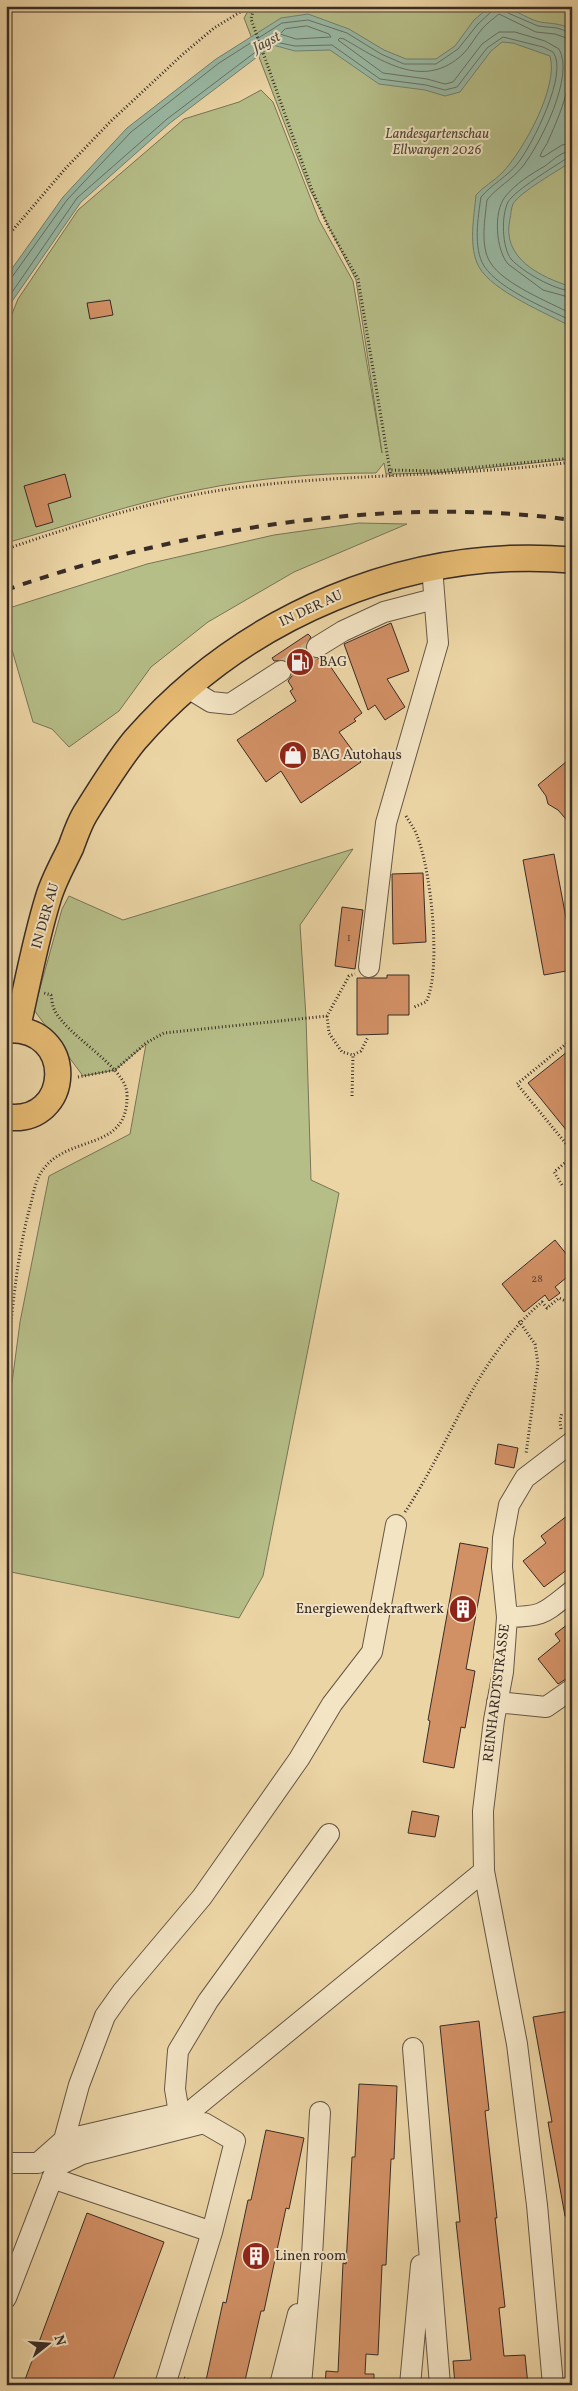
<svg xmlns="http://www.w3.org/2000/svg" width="578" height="2391" font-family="Vollkorn,serif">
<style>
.green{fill:#b6be88;stroke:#777558}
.water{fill:#99b9a4;stroke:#728172}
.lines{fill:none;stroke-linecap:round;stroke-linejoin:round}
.shore{stroke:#687266;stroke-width:1}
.building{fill:#d29065;stroke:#382c27}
.minor-tunnel{stroke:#c8b38c;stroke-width:20;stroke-dasharray:20 10;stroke-linecap:butt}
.minor-casing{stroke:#655646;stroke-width:22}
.major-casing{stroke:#382c27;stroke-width:28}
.path{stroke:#382c27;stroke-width:3;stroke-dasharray:1 2.5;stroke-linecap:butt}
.minor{stroke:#f3e4c4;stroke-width:20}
.major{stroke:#e6ba72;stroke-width:25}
.rail{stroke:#382c27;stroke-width:4;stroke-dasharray:9 9;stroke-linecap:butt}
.labels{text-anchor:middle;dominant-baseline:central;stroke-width:4;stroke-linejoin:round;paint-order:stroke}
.number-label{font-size:11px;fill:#5e4536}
.park-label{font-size:14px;font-style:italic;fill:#51493a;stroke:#f3e4c4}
.street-label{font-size:14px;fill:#382c27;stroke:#f3e4c4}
.poi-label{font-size:14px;fill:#382c27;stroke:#f3e4c4;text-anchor:start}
.water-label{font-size:15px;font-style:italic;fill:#504f46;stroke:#f3e4c4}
</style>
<rect width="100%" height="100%" fill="#ecd5a5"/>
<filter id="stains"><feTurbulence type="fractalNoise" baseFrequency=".004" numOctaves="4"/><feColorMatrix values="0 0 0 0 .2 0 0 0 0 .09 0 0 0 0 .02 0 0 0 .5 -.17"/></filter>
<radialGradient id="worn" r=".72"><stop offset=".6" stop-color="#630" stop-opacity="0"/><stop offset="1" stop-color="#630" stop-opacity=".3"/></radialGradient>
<!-- green -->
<path class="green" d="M251,6h321v453l-135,14 -51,1 -2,-11 -8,10c-59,0 -120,5 -178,17 -65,13 -128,35 -192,53v-214l12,-30 60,-89 106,-91 55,-17 22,-12 12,12 46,118 34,61 29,172 -26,-173 -46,-90 -66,-172z
M359,523l48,1 -113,48 -86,50 -57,45 -32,44 -50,36 -17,-18 -19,-7 -27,-93v-20l141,-45 127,-29z
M353,849l-53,76 6,92 5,163 28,13 -76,383 -24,42 -233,-47v-143l14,-106 29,-146 81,-42 16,-90 -31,26 -32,6 -49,-66 28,-101 7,-13 54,24z"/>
<!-- water -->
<path class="water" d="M495,6c17,0 29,12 45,16 13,2 19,1 32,7v132c-14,10 -51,30 -59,43 -2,4 -2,11 -3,15 -9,39 30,58 62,68v40c-24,-13 -80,-36 -93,-60 -11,-20 -5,-50 -3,-72 7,-8 18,-14 26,-22 21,-22 57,-86 48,-117l-37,-13 -11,-1 -11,9 -31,41 -15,4 -20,-6 -46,-6 -49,-34 -35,1 -22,-6 -103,78 -89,79 -75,108v-33l57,-80 64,-69 89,-69 65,-41 27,-4 41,15 35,21 22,9h30l19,-13 19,-26 13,-11z"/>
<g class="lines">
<!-- shore -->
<path class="shore" d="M505,6l3,7 30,13 19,2 15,5
M307,26l22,8 2,3 -35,2 -16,-5 5,-5z
M572,40l-17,-6 -19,-2 -37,-18c-6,5 -13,10 -17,15 -7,8 -12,18 -19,25 -39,37 -81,7 -119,-15l-4,-1 -2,2 45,33 44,6 18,5 8,-2 29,-38 17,-12h16l30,9 14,8c16,27 -19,95 -36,117 -11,14 -26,21 -36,34 -2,18 -7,46 3,62 13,22 59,40 82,52
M572,47l-4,2c7,30 -7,63 -19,90 -2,6 -7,11 -9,17l3,1 19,-12 10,-2
M572,151c-10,0 -19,9 -27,15 -14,8 -30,18 -40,31 -12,15 -9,53 3,67l35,26 29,8
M572,157l-5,1c-13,9 -52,32 -59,44 -7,14 -6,45 3,57 12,13 43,31 61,32
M6,279l6,-2 55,-77 64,-68 88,-69 63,-40 26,-3 39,13 34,21 23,10h32l22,-15 20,-25 14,-13 2,-5
M6,301l71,-103 90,-79 103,-78 25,5 37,-1 48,34 46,6 19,5 12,-3 30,-39 16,-11 40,10 10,5c16,21 -21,93 -35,111 -11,14 -26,21 -37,34 -3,20 -8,51 3,69 16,24 62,42 88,55"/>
</g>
<!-- building -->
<path class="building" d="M110,300l3,15 -23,4 -3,-16z
M65,474l6,23 -23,7 5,18 -17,5 -12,-41z
M391,623l18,48 -22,8 18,28 -20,13 -10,-15 -7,5 -24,-66z
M308,634l3,3 -6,10 2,7 10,5 7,-2 38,56 -8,6 2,2 -17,11 22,30 -60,41 -20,-32 -15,11 -29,-42 59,-39 -6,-10 3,-2 -5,-8 4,-5 -1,-11 -5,-5 -12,1 -2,-3z
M572,757v69l-14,-16 -10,-6 -2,-8 -8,-11z
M554,854l18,96v20l-28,5 -21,-115z
M423,873l3,69 -33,2 -1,-70z
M342,907l21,3 -8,59 -20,-3z
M387,975h22v40h-21v19l-31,1v-57h30z
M572,1048v89l-44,-54z
M555,1240l17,21v12l-17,14 5,6 -11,8 -4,-6 -21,17 -22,-28z
M498,1444l20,4 -4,20 -19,-4z
M572,1512v54l-28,21 -21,-26 23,-18 -5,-7z
M460,1543l28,5 -22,121 9,2 -10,57 -4,-1 -7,41 -31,-6 7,-41 -2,-1z
M572,1621v54l-14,9 -20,-25 22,-18 -5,-7z
M412,1811l27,5 -4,21 -27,-4z
M570,2011l2,10v195h-7l-17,-94h4l-19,-105z
M479,2021l10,89 -4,1 12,107h-2l10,89 -6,1 5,48 21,-1 3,30h-73l-2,-24 18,-1 -15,-138h4l-20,-196z
M359,2084l38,2 -3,73h-3l-5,106h-4l-4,90 -12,-1 -1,20h9v11h-49l1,-14 12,1 5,-109 3,1 6,-107h3z
M266,2130l38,8 -15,71 -3,-1 -22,103h-3l-17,74h-39l18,-83 3,1 22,-103h3z
M87,2213l77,29 -53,143h-88z"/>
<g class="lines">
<!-- minor-tunnel -->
<path class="minor-tunnel" d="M281,671l36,-24"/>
<defs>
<path id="minor" d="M317,647l26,-16 41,-19 50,-13
M188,688l23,14 19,2 51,-33
M369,967l17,-144 52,-180 -6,-76
M507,1617c37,0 37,-4 65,-26
M497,1702l49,5 26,-18
M413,2048l27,337
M179,2113l-4,-24 3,-38 30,-50 121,-167
M64,2140l128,-30 292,-239
M6,2163h32l26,-23 15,-55 26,-69 17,-24 80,-95 97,-138 33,-55 40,-52 24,-127
M52,2178l160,54
M6,2298l51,-132 25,-12 122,-31 31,18 -23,91 -47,153
M280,2385l18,-71
M301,2385l11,-129 8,-144
M410,2385l11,-120
M553,2385l-16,-180 -20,-161 -33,-173 -1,-60 11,-91 9,-48 4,-55 -5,-50 1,-29 6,-33 16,-27 47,-36"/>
<path id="major" d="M17,1029c10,-43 18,-88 31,-130 5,-18 15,-35 23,-52 4,-11 8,-23 14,-33 13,-21 35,-56 50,-74 108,-124 273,-194 437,-180
M6,1030c71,-5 67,96 0,87"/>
</defs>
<!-- minor casing -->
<use href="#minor" class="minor-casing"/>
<!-- major casing -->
<use href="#major" class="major-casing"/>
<!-- path -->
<path class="path" d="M259,6l-6,5 -2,8 61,171 16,36 30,53 33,198
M6,238l59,-69 45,-47 72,-67 32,-27 28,-17h11
M388,470l49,1 135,-13
M6,549c75,-25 152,-51 230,-61 112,-15 224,-11 336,-26
M406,816c4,7 9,13 11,20 14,33 25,135 9,166l-12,5
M570,939l2,-1
M327,1016l2,17 13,19 11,3 8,-4 7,-14
M572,1039l-55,45 55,67
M78,1077l37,-7 31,-27 18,-10 163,-17 22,-40 6,-2
M352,1096l1,-41
M562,1185l-8,-13 18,-15
M519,1321l16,23 3,20 -12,90
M6,1364c7,-53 10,-106 24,-157 3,-11 5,-26 12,-36 26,-38 87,-18 85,-77 -1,-28 -60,-57 -73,-85 -2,-4 -2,-10 -3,-14l-7,-2
M561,1429l-1,-8 2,-9
M405,1512c47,-71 70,-153 137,-210l5,6 12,-10 13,6
M184,2378l12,4v3"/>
<!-- minor -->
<use href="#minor" class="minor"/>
<!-- major -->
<use href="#major" class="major"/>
<!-- rail -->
<path class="rail" d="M6,590c174,-61 382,-95 566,-70"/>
</g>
<!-- icons -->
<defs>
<symbol id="fuel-disc" viewBox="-11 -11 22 22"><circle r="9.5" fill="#8f2418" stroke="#f3e4c4"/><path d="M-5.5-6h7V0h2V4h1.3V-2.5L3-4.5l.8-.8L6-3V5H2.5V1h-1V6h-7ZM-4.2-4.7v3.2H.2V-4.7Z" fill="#fff"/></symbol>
<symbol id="shop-disc" viewBox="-11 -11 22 22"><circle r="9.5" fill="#8f2418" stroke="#f3e4c4"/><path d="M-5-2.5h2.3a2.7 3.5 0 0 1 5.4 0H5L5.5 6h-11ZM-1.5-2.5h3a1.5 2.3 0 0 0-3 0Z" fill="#fff"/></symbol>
<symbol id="building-disc" viewBox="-11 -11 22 22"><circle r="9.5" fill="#8f2418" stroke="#f3e4c4"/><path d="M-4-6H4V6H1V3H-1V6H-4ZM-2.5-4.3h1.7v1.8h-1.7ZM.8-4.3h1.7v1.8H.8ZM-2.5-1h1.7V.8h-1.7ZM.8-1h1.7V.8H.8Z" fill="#fff"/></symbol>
</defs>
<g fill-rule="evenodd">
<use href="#fuel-disc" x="284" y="646" width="32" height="32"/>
<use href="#shop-disc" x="277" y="739" width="32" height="32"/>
<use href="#building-disc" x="447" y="1593" width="32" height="32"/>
<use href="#building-disc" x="240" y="2240" width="32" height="32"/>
</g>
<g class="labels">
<!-- number labels -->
<g class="number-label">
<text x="349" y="938">1</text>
<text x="537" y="1279">28</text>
</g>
<!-- park labels -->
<g class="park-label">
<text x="437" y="134">Landesgartenschau<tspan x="437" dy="16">Ellwangen 2026</tspan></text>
</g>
<!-- street labels -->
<g class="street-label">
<text transform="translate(311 609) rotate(-25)">IN DER AU</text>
<text transform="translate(46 916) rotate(-74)">IN DER AU</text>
<text transform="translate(497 1693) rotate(-83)">REINHARDTSTRASSE</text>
</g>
<!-- poi labels -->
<g class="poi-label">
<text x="319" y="662">BAG</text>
<text x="312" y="755">BAG Autohaus</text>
<text x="444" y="1609" text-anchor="end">Energiewendekraftwerk</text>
<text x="275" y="2256">Linen room</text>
</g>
<!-- water labels -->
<g class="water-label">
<text transform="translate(267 43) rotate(-27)">Jagst</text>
</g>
</g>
<!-- margin -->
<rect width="578" height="2391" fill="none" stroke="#ecd5a5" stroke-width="25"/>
<rect x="8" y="8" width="563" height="2376" fill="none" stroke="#382c27" stroke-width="2.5"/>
<rect x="12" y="12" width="553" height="2366" fill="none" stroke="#382c27"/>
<!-- north arrow -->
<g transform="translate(48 2344) rotate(73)" stroke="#f3e4c4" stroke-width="4" paint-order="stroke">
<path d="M0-4L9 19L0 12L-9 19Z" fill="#382c27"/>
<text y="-8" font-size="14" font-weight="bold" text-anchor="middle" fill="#382c27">N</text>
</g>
<rect width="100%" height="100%" filter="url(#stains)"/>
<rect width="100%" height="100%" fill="url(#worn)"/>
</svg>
